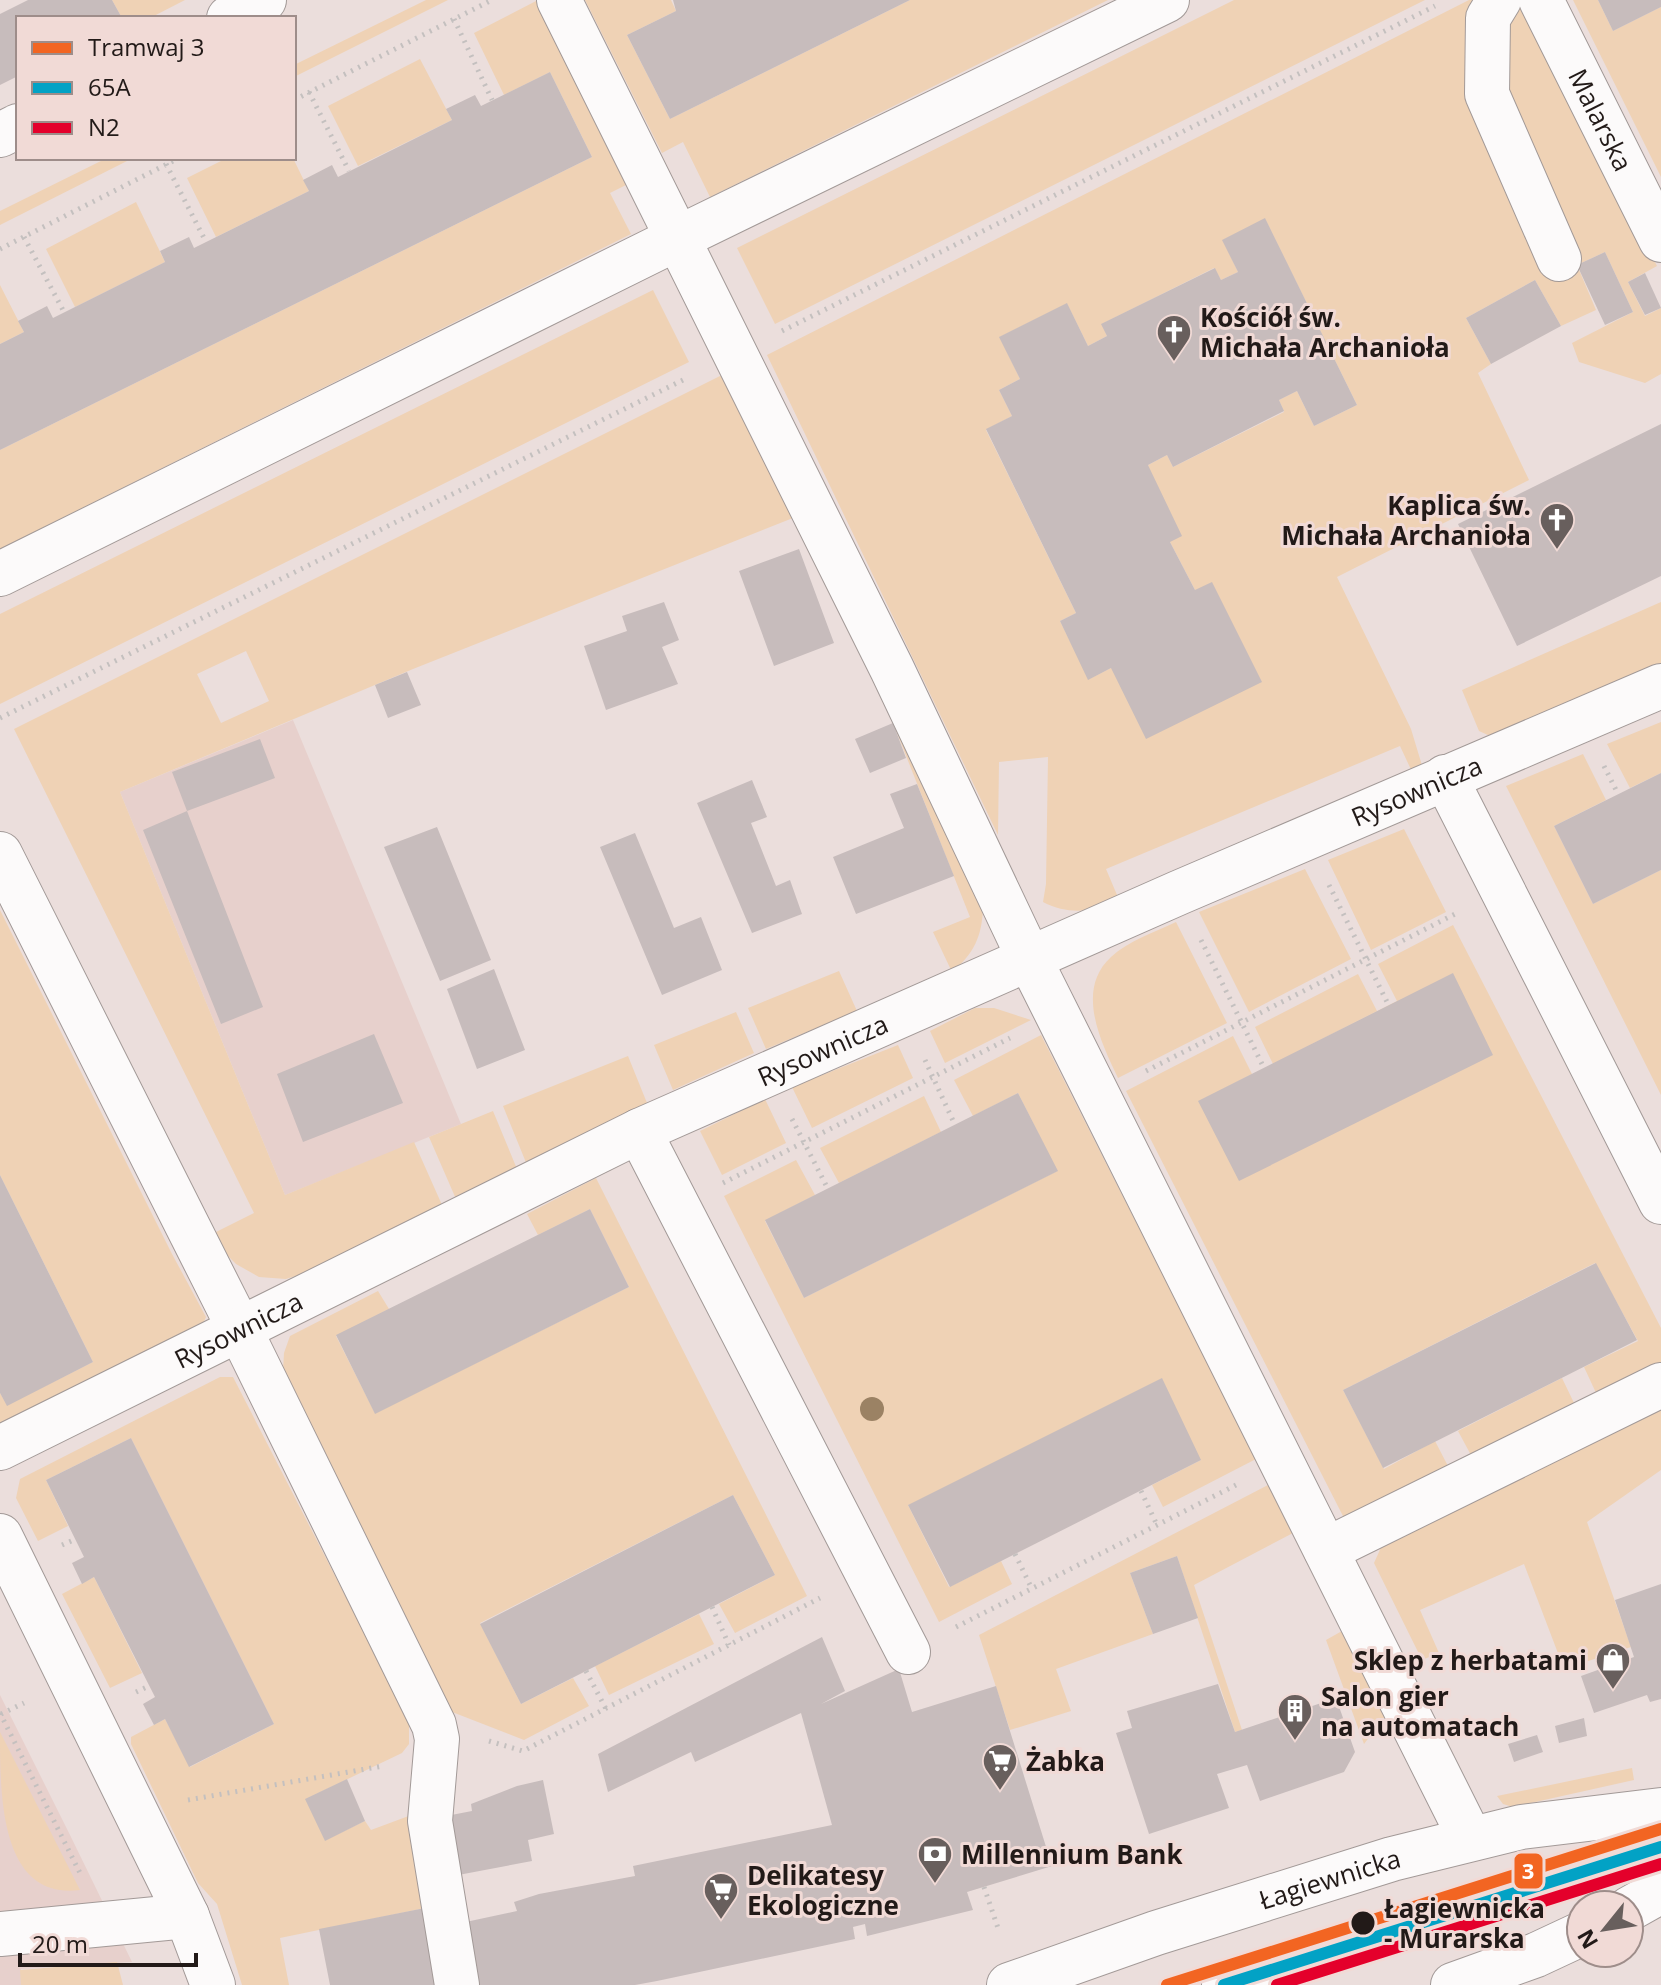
<svg xmlns="http://www.w3.org/2000/svg" width="1661" height="1985" font-family="'Open Sans',sans-serif">
<style>
.built{fill:#e7d0cc}
.green{fill:#efd2b5;fill-rule:evenodd}
.building{fill:#c7bcbc}
.lines{fill:none;stroke-linecap:round;stroke-linejoin:round}
.minor-casing{stroke:#a29997;stroke-width:46}
.path{stroke:#c4c0bf;stroke-width:5;stroke-dasharray:2 6;stroke-linecap:butt}
.minor{stroke:#fcfafa;stroke-width:44}
.bus-1-casing{stroke:#f1dad6;stroke-width:18}
.bus-2-casing{stroke:#f1dad6;stroke-width:18}
.bus-3-casing{stroke:#f1dad6;stroke-width:18}
.bus-1{stroke:#02a2c5;stroke-width:12}
.bus-2{stroke:#e4002b;stroke-width:12}
.bus-3{stroke:#e5007d;stroke-width:12}
.tram-1-casing{stroke:#f1dad6;stroke-width:18}
.tram-1{stroke:#f26522;stroke-width:12}
.tree{fill:#9b8264}
.stop-dot{fill:#221a18;stroke:#f1dad6;stroke-width:3}
.labels{text-anchor:middle;dominant-baseline:central;stroke-width:6;stroke-linejoin:round;paint-order:stroke}
.street-label{font-size:26px;fill:#221a18;stroke:#f1dad6}
.poi-label{font-size:26px;font-weight:bold;fill:#221a18;stroke:#f1dad6;text-anchor:start}
.stop-label{font-size:26px;font-weight:bold;fill:#221a18;stroke:#f1dad6;text-anchor:start}
.line-badge{stroke:#f1dad6;stroke-width:3}
.badge-label{font-size:22px;text-anchor:middle;font-weight:bold;fill:#fff}
</style>
<rect width="100%" height="100%" fill="#ebdedc"/>
<!-- built -->
<path class="built" d="M293,720l168,404 -176,71 -165,-403z
M0,1695l70,140 62,127 -111,7v16h-21z"/>
<!-- green -->
<path class="green" d="M112,0h73l-35,18h-28z
M426,0h22l-154,77v-12z
M585,0h86l5,11 -49,24 43,84 240,-119h198l-398,197 -27,-55 -21,11z
M1234,0h191l-650,324 -38,-76z
M1469,0h54l134,266 -29,16 17,34 16,-8v66l-16,9 -66,-21 -7,-19 61,-31 -28,-60 -28,13 19,45 -35,16 -26,-46 -69,38 25,46 -13,9 51,107 -192,97 74,152 13,43 -10,4 -14,-30 -294,123 14,33c-27,9 -50,14 -77,0l3,-18 2,-127 -49,5 -1,73 -231,-480zM1265,219l92,186 -43,21 -17,-35 -18,9 5,12 -111,55 -6,-12 -19,10 22,77 25,48 -84,78 -22,11 -29,-58 16,-8 -90,-183 26,-14 -13,-26 21,-11 -20,-42 67,-33 21,42 19,-10 -5,-12 112,-56 7,12 17,-8 -15,-32z
M1573,0h25l15,31 48,-24v170z
M536,1l92,183 -18,9 21,41 -631,315v-99l592,-293 -42,-85 -46,23 -30,-62z
M420,59l32,61 -94,46 -30,-60z
M107,158h26l-133,67v-14z
M227,158h66l16,33 -93,46 -29,-59z
M136,202l29,60 -90,45 -29,-58z
M0,285l24,47 -24,12z
M653,290l36,72 -689,342v-90z
M726,373l72,143 -385,153 -293,123 165,403 129,-53 28,63 -128,65 -28,9 -27,-2 -23,-13 -28,-28 46,-23 -240,-484zM246,651l23,50 -48,22 -24,-49z
M1661,602v69l-162,69 -20,-9 -17,-41z
M896,721l87,187c-1,28 -9,46 -31,64l-19,-40 37,-15 -77,-194z
M1661,722v51l-31,15 -23,-44z
M1583,754l23,46 -52,26 39,78 68,-34v225l-155,-309z
M1404,829l42,83 -75,38 -43,-90z
M1305,869l46,90 -102,53 -50,-100z
M0,910l172,344 34,63 -7,16 -199,102v-42l7,12 86,-43 -93,-187z
M1176,922l51,101 -109,55c-17,-36 -43,-88 -7,-121 17,-16 44,-25 65,-35z
M1453,925l208,403v34l-64,33 -13,-28 54,-26 -43,-78 -252,127 41,79 51,-28 14,27 -105,50 -218,-427 107,-55 19,38 -53,28 198,-101 -19,-37z
M839,971l18,40 -91,38 -18,-41z
M1358,974l19,37 -104,53 -18,-37z
M975,1008h19l37,12 -86,43 -15,-32z
M736,1012l18,41 -81,37 -19,-45z
M1041,1035l215,424 -93,48 -11,-22 49,-25 -293,45 41,82 52,-26 11,23 -73,38 -215,-426 72,-36 19,35 -50,26 39,77 253,-127 -39,-78 -45,23 -19,-36z
M898,1045l15,33 -101,50 -20,-41z
M628,1056l19,47 -120,62 -24,-59z
M924,1096l17,36 -102,51 -19,-35z
M765,1099l21,44 -64,32 -22,-44z
M493,1111l24,58 -61,30 -27,-62z
M596,1178l211,418 -72,37 -16,-29 56,-29 -42,-80 -253,128 41,81 52,-26 16,28 -65,34 -77,-30 -164,-339 1,-18 6,-17 88,-45 11,18 -53,27 39,77 254,-126 -39,-78 -52,26 -11,-21z
M220,1377h13l176,343v24l-7,9 -96,46 19,41 40,-19 6,9 43,-16 16,93 -150,31 9,47h-47l-25,-81 -19,-21 -67,-139v-7l34,-18 25,48 84,-43 -143,-286 -85,42 22,46 -30,15 -22,-43 4,-19z
M1562,1378l13,27 -103,52 -14,-26z
M1661,1403v67l-74,52 44,125 -67,22 -40,-105 -104,46 19,43 -17,7 -48,-97 9,-20z
M1268,1485l25,48 -99,52 48,145 -7,2 -58,-176 -47,17 23,61 -97,35 15,42 -61,19 -31,-95z
M94,1577l48,96 -32,15 -48,-94z
M699,1614l15,30 -105,51 -14,-29z
M1342,1631l44,84 -22,29 -38,-104z
M0,1732l80,158c-80,10 -80,-94 -80,-158z
M1632,1768l2,12 -121,27 -10,-3 -6,-8z
M117,1962l6,23h-102l-1,-15z"/>
<!-- building -->
<path class="building" d="M28,0h84l10,18h-104v58l-18,9v-71z
M673,0h237l-240,119 -43,-84 49,-24z
M1598,0h63v7l-48,24z
M550,72l42,85 -592,293v-106l24,-12 -6,-11 29,-15 6,12 112,-56 -5,-11 29,-14 5,11 115,-57 -6,-11 29,-15 6,12 114,-57 -6,-11 29,-14 6,11z
M1265,218l92,187 -43,21 -17,-35 -18,9 5,11 -111,56 -6,-12 -19,10 34,71 -12,6 25,48 17,-8 50,100 -116,57 -35,-71 -23,12 -28,-59 16,-8 -90,-184 26,-13 -13,-26 21,-11 -21,-42 68,-34 21,43 19,-10 -6,-12 114,-56 6,12 17,-8 -16,-32z
M1605,252l28,60 -28,13 -28,-60z
M1645,273l16,35 -16,7 -17,-33z
M1535,280l26,46 -70,38 -25,-46z
M1661,424v152l-144,70 -59,-122z
M799,549l35,94 -60,23 -35,-95z
M664,602l15,38 -17,7 16,37 -72,26 -22,-64 43,-15 -5,-15z
M407,672l14,33 -33,13 -13,-33z
M893,723l13,35 -36,15 -15,-34z
M260,739l15,39 -88,33 -15,-39z
M1661,773v97l-68,34 -39,-78z
M752,780l15,37 -16,6 25,63 14,-6 12,34 -50,19 -55,-130z
M917,784l37,92 -98,38 -23,-57 71,-29 -14,-34z
M187,811l76,196 -42,17 -78,-194z
M437,827l54,133 -51,21 -56,-134z
M635,833l39,95 27,-11 21,53 -60,25 -62,-148z
M494,969l31,81 -48,19 -30,-80z
M1453,973l40,82 -254,126 -41,-80z
M374,1034l29,69 -100,39 -26,-68z
M1018,1093l40,78 -254,127 -39,-78z
M0,1175l93,187 -86,44 -7,-13z
M590,1209l39,78 -254,127 -39,-79z
M1596,1263l41,77 -254,128 -40,-78z
M1162,1378l39,82 -251,127 -42,-82z
M131,1438l143,286 -85,43 -24,-48 -11,6 -11,-21 12,-7 -61,-120 -12,7 -10,-21 12,-6 -38,-77z
M733,1495l42,80 -254,129 -41,-80z
M1177,1556l21,62 -45,16 -23,-61z
M1661,1584v115l-11,3 -3,-7 -53,18 -13,-37 53,-19 -19,-57z
M822,1637l23,54 -24,13 78,-35 13,43 84,-26 56,180 -85,26 6,18 -106,26 -2,-12 -12,3 2,12 -198,42 -22,4h-162l-12,-62 56,-12 -3,-9 25,-8 96,-18 -2,-10 199,-41 -31,-112 -106,49 -4,-10 -83,40 -10,-38z
M1218,1684l17,48 101,-34 19,54 -11,20 -84,29 -13,-36 -30,9 12,34 -80,26 -33,-101 16,-5 -5,-17z
M1584,1718l3,18 -28,7 -4,-17z
M1537,1735l6,17 -29,10 -6,-18z
M347,1779l18,42 -40,20 -20,-42z
M543,1780l11,54 -26,6 4,21 -79,15 -12,-59 31,-6 -1,-7 46,-18z
M430,1907l14,78h-114l-11,-56z"/>
<g class="lines">
<defs>
<g id="minor">
<path d="M559,0l333,669 137,289 441,880"/>
<path d="M1499,0l-11,18 -1,76 72,165"/>
<path id="s1" d="M1541,0l120,240"/>
<path d="M229,18l35,-18"/>
<path d="M0,135l18,-9"/>
<path d="M0,574l678,-336 489,-238"/>
<path d="M1445,777l216,425"/>
<path d="M0,854l239,474 195,397 3,14 -7,82 27,164"/>
<path d="M639,1131l269,521"/>
<path id="s2" d="M0,1448l639,-317 539,-238 483,-207"/>
<path d="M0,1536l187,380 26,69"/>
<path d="M1326,1550l335,-165"/>
<path d="M1629,1909l32,-18"/>
<path d="M0,1934l187,-18"/>
<path id="s3" d="M1009,1985l147,-52 236,-74 129,-32 140,-17"/>
<path d="M1224,1985l437,-138"/>
<path d="M1453,1985l83,-30 45,-21"/>
</g>
</defs>
<!-- minor casing -->
<use href="#minor" class="minor-casing"/>
<!-- path -->
<path class="path" d="M454,19l38,81
M309,92l40,79
M294,100l198,-100
M166,164l40,78
M24,237l40,75
M0,249l179,-91
M782,331l653,-325
M0,718l687,-340
M1604,766l14,28
M1329,885l60,121
M1201,940l63,128
M925,1060l30,65
M1146,1071l309,-157
M792,1119l36,70
M723,1183l287,-145
M1141,1491l16,34
M62,1545l14,-6
M1015,1554l17,35
M712,1607l17,38
M956,1627l280,-142
M586,1671l20,38
M136,1692l13,-6
M0,1713l81,162
M1,1714l23,-11
M489,1741l34,10 297,-153
M188,1800l195,-34
M984,1887l15,44"/>
<!-- minor -->
<use href="#minor" class="minor"/>
<defs>
<path id="bus-1" d="M1224,1985l437,-138"/>
<path id="bus-2" d="M1277,1985l384,-121"/>
<path id="bus-3" d="M1219,1970l437,-138"/>
</defs>
<!-- bus-1 casing -->
<use href="#bus-1" class="bus-1-casing"/>
<!-- bus-2 casing -->
<use href="#bus-2" class="bus-2-casing"/>
<!-- bus-3 casing -->
<use href="#bus-3" class="bus-3-casing"/>
<!-- bus-1 -->
<use href="#bus-1" class="bus-1"/>
<!-- bus-2 -->
<use href="#bus-2" class="bus-2"/>
<!-- bus-3 -->
<use href="#bus-3" class="bus-3"/>
<defs>
<path id="tram-1" d="M1167,1985l494,-156"/>
</defs>
<!-- tram-1 casing -->
<use href="#tram-1" class="tram-1-casing"/>
<!-- tram-1 -->
<use href="#tram-1" class="tram-1"/>
</g>
<!-- trees -->
<circle class="tree" cx="872" cy="1409" r="12"/>
<!-- icons -->
<defs>
<symbol id="church-pin" viewBox="-11 -11 22 30"><path d="M0 17L-7.5 6A9.5 9.5 0 1 1 7.5 6Z" fill="#685f5d" stroke="#f1dad6"/><path d="M-1.2-6h2.4v3.5h3.3v2.4h-3.3V6h-2.4V-.1h-3.3v-2.4h3.3Z" fill="#fff"/></symbol>
<symbol id="shop-pin" viewBox="-11 -11 22 30"><path d="M0 17L-7.5 6A9.5 9.5 0 1 1 7.5 6Z" fill="#685f5d" stroke="#f1dad6"/><path d="M-5-2.5h2.3a2.7 3.5 0 0 1 5.4 0H5L5.5 6h-11ZM-1.5-2.5h3a1.5 2.3 0 0 0-3 0Z" fill="#fff"/></symbol>
<symbol id="building-pin" viewBox="-11 -11 22 30"><path d="M0 17L-7.5 6A9.5 9.5 0 1 1 7.5 6Z" fill="#685f5d" stroke="#f1dad6"/><path d="M-4-6H4V6H1V3H-1V6H-4ZM-2.5-4.3h1.7v1.8h-1.7ZM.8-4.3h1.7v1.8H.8ZM-2.5-1h1.7V.8h-1.7ZM.8-1h1.7V.8H.8Z" fill="#fff"/></symbol>
<symbol id="supermarket-pin" viewBox="-11 -11 22 30"><path d="M0 17L-7.5 6A9.5 9.5 0 1 1 7.5 6Z" fill="#685f5d" stroke="#f1dad6"/><path d="M-6-5.5h2.5l.6 2H6L4.5 2H-2.5L-4.4-4H-6ZM-1.5 3.2a1.3 1.3 0 1 0 .1 0ZM3 3.2a1.3 1.3 0 1 0 .1 0Z" fill="#fff"/></symbol>
<symbol id="bank-pin" viewBox="-11 -11 22 30"><path d="M0 17L-7.5 6A9.5 9.5 0 1 1 7.5 6Z" fill="#685f5d" stroke="#f1dad6"/><path d="M-6-4H6V4H-6ZM0-2.3a2.3 2.3 0 1 0 0 4.6a2.3 2.3 0 1 0 0-4.6Z" fill="#fff"/></symbol>
</defs>
<g fill-rule="evenodd">
<use href="#church-pin" x="1154" y="312" width="40" height="54"/>
<use href="#church-pin" x="1537" y="500" width="40" height="54"/>
<use href="#shop-pin" x="1593" y="1640" width="40" height="54"/>
<use href="#building-pin" x="1275" y="1691" width="40" height="54"/>
<use href="#supermarket-pin" x="980" y="1741" width="40" height="54"/>
<use href="#bank-pin" x="915" y="1834" width="40" height="54"/>
<use href="#supermarket-pin" x="701" y="1870" width="40" height="54"/>
</g>
<!-- markers -->
<circle class="stop-dot" cx="1363" cy="1923" r="13"/>
<g class="labels">
<!-- street labels -->
<g class="street-label">
<text stroke="none"><textPath href="#s1" startOffset="134">Malarska</textPath></text>
<text stroke="none"><textPath href="#s2" startOffset="1562">Rysownicza</textPath></text>
<text stroke="none"><textPath href="#s2" startOffset="914">Rysownicza</textPath></text>
<text stroke="none"><textPath href="#s2" startOffset="266">Rysownicza</textPath></text>
<text stroke="none"><textPath href="#s3" startOffset="338">Łagiewnicka</textPath></text>
</g>
<!-- poi labels -->
<g class="poi-label">
<text x="1200" y="317">Kościół św.<tspan x="1200" dy="30">Michała Archanioła</tspan></text>
<text x="1531" y="505" text-anchor="end">Kaplica św.<tspan x="1531" dy="30">Michała Archanioła</tspan></text>
<text x="1587" y="1660" text-anchor="end">Sklep z herbatami</text>
<text x="1321" y="1696">Salon gier<tspan x="1321" dy="30">na automatach</tspan></text>
<text x="1026" y="1761">Żabka</text>
<text x="961" y="1854">Millennium Bank</text>
<text x="747" y="1875">Delikatesy<tspan x="747" dy="30">Ekologiczne</tspan></text>
</g>
<!-- stop labels -->
<g class="stop-label">
<text x="1384" y="1908">Łagiewnicka<tspan x="1384" dy="30">- Murarska</tspan></text>
</g>
</g>
<rect class="line-badge" x="1513" y="1852" width="31" height="38" rx="8" fill="#f26522"/>
<g class="badge-label">
<text x="1528" y="1879">3</text>
</g>
<!-- legend -->
<rect x="16" y="16" width="280" height="144" fill="#f1dad6" stroke="#9e8d8a" stroke-width="2"/>
<rect x="32" y="42" width="40" height="12" fill="#f26522" stroke="#9e8d8a" stroke-width="2"/>
<text x="88" y="56" font-size="24" fill="#221a18">Tramwaj 3</text>
<rect x="32" y="82" width="40" height="12" fill="#02a2c5" stroke="#9e8d8a" stroke-width="2"/>
<text x="88" y="96" font-size="24" fill="#221a18">65A</text>
<rect x="32" y="122" width="40" height="12" fill="#e4002b" stroke="#9e8d8a" stroke-width="2"/>
<text x="88" y="136" font-size="24" fill="#221a18">N2</text>
<!-- north arrow -->
<g transform="translate(1605 1929) rotate(240)"><circle r="38" fill="#f1dad6" stroke="#9e8d8a" stroke-width="2"/>
<path d="M0-6L14 30L0 20L-14 30Z" fill="#685f5d"/>
<text y="-12" font-size="22" font-weight="bold" text-anchor="middle" fill="#221a18">N</text>
</g>
<!-- scale -->
<path d="M20 1953v12h176v-12" fill="none" stroke="#221a18" stroke-width="4"/>
<text x="32" y="1953" font-size="24" fill="#221a18" stroke="#f1dad6" stroke-width="6" paint-order="stroke">20 m</text>
</svg>
